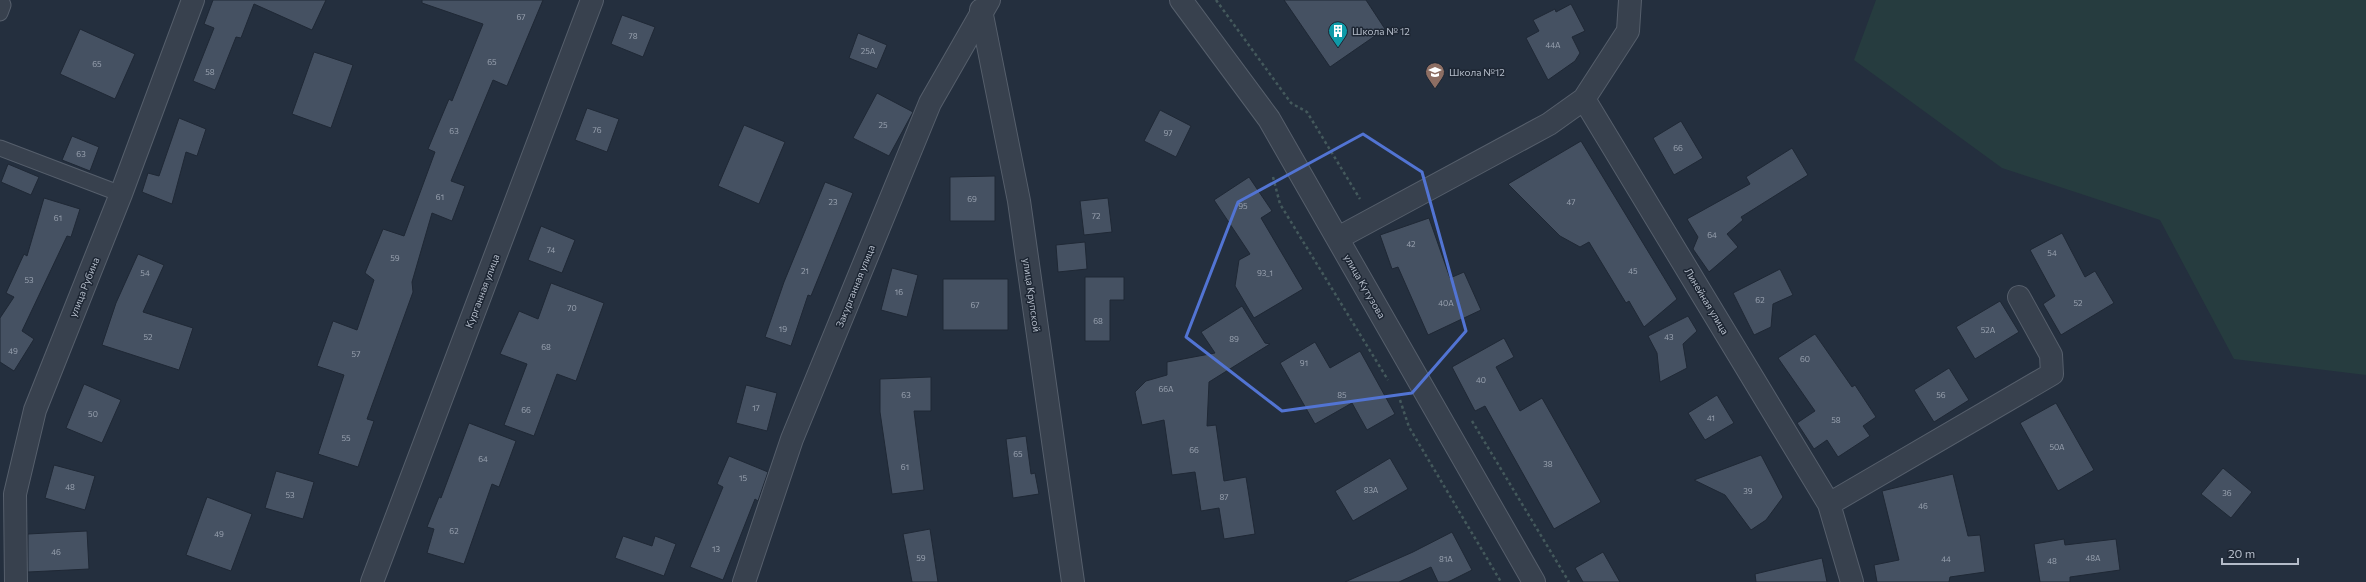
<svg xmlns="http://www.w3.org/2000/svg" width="2366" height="582" font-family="Commissioner,sans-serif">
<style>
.green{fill:#263c3f}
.building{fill:#455162;stroke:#1f2835}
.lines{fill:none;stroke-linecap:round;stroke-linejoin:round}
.lane-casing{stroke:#565f6c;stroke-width:17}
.street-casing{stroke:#565f6c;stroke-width:24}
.path{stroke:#44595c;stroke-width:2.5;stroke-dasharray:3 3;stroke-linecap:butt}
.lane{stroke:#38414e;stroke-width:15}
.street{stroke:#38414e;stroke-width:22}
.marked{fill:none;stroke:#5274d3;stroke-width:3;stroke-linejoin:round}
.labels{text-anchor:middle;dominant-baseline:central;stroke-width:3;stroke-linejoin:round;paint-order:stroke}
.number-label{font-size:8px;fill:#98a1af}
.poi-label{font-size:10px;fill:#b4bcc9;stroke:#1d2633;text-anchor:start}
.street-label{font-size:10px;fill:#b4bcc9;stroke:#1d2633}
</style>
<rect width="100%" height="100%" fill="#242f3e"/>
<!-- green -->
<path class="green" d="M1876,0h490v375l-132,-16 -74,-139 -158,-52 -148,-108z"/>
<!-- building -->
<path class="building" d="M213,0h113l-14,30 -58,-26 -13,34 -5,-1 -21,53 -22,-9 21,-53 -10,-4z
M422,0h121l-36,86 -14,-6 -42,101 14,5 -13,35 -20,-8 -20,69 1,10 -46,127 7,2 -16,46 -40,-13 26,-79 -27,-9 16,-45 24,9 17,-50 -9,-7 18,-44 21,7 31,-84 -7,-3 21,-50 3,2 31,-77 -61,-21z
M1284,0h82l19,29 -55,38z
M1571,4l14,27 -13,6 8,16 -5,8 -27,19 -22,-42 13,-7 -6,-11 22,-11 1,3z
M622,15l33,12 -12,30 -32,-13z
M80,29l55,25 -20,45 -55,-25z
M858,33l29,12 -10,24 -28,-11z
M314,52l39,13 -22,63 -39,-14z
M877,93l36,19 -24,44 -36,-18z
M587,108l32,11 -12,33 -32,-12z
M1160,110l31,16 -15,31 -32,-16z
M179,118l27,11 -9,27 -11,-4 -14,52 -30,-12 6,-19 11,3z
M1681,121l22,37 -29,17 -21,-37z
M744,125l41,17 -26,62 -41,-18z
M72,136l27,11 -9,24 -28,-11z
M1581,141l96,158 -33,28 -15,-26 -3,2 -37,-61 -9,5 -20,-11 -52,-52z
M1792,148l16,27 -67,42 2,3 -16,14 11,13 -29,25 -16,-23 5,-12 -11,-18 63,-35 -4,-7z
M8,164l31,13 -8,18 -30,-13z
M995,176v45h-45v-44z
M1249,177l23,34 -11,7 42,71 -49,29 -19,-32 4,-26 11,-6 -36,-54z
M825,182l28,11 -42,103 -3,-1 -17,51 -26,-9 19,-55z
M44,198l36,11 -9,28 -4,-1 -45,95 12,8 -20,32 -14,-9v-44l14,-21 -8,-4 18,-39 3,2z
M1108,198l4,34 -28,3 -4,-34z
M1429,218l21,60 14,-6 17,38 -53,25 -30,-68 -6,2 -12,-34z
M541,226l34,14 -13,33 -34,-13z
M2062,233l23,44 10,-6 19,32 -53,32 -18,-31 12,-8 -25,-46z
M1085,242l2,27 -29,3 -2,-27z
M138,254l26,11 -21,47 50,16 -14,42 -77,-25 14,-42z
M892,268l26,7 -11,42 -26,-7z
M1780,269l13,26 -20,9 -2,23 -17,8 -21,-42z
M1085,277h39v23h-14v41h-25z
M943,279h65v51h-65z
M551,283l53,20 -28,78 -19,-7 -23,62 -30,-11 23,-61 -27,-10 19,-43 19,8z
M2000,301l19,31 -44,27 -19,-32z
M1242,306l23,37 5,1 -61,38 -2,44 9,-1 8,56 22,-4 9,57 -31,5 -5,-31 -18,3 -6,-39 -23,3 -8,-55 -22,5 -7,-33 11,-11 21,-6v-13l48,-9 -14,-21z
M1688,316l9,15 -14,13 4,24 -27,14 -3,-29 -9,-17z
M1815,334l37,53 3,-2 21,32 -13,9 7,10 -32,21 -11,-17 -13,9 -17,-26 18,-12 -37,-53z
M1504,338l10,19 -18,10 24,44 22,-13 59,104 -47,27 -69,-123 -10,5 -23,-44z
M1315,342l15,26 30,-17 35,63 -28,16 -15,-27 -37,21 -35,-61z
M1949,368l20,32 -35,22 -20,-32z
M931,377v34h-17l10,79 -32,4 -12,-82v-33z
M84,384l37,16 -19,43 -36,-15z
M746,385l31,8 -10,38 -31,-8z
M1717,395l17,28 -29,17 -17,-27z
M2056,403l38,67 -36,21 -38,-68z
M469,423l47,18 -17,46 -7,-3 -28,80 -37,-11 7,-24 -7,-2 12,-30 2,1z
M1026,436l5,38 4,-1 4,21 -26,4 -7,-59z
M1761,455l22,42 -17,23 -15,10 -26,-35 -31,-15z
M729,456l39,16 -10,29 -3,-2 -32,81 -33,-13 33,-80 -6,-3z
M1390,458l18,31 -55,32 -18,-30z
M54,465l41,11 -10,34 -40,-12z
M2223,468l29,24 -21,26 -30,-24z
M276,471l38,11 -11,37 -38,-11z
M1953,474l15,62 12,-1 5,37 -35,5 -1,5h-72l-3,-17 25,-5 -17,-69z
M207,497l45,17 -21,57 -45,-16z
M930,529l8,53h-26l-9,-48z
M87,531l2,38 -61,3v-38z
M1452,532l20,38 -24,12h-10l-7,-15 -32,15h-54l68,-30z
M623,536l29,10 3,-10 21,8 -12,32 -49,-18z
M2064,539l1,6 51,-6 4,31 -50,7v5h-30l-6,-38z
M1603,552l17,30h-37l-8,-14z
M1822,558l5,24h-71l-1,-8z"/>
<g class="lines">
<defs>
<path id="lane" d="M0,13l3,-8 -2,-5
M0,148l121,46"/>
<path id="street" d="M1181,0l88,119 265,463
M981,10l38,191 54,381
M1584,99l245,405 23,78
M1338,238l211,-114 35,-25 44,-68 2,-31
M1829,504l223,-130 -1,-19 -32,-58
M16,582l-1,-88 20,-84 86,-216 72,-194
M372,582l220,-582
M744,582l48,-143 138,-336 59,-103"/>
</defs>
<!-- lane casing -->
<use href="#lane" class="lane-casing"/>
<!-- street casing -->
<use href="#street" class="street-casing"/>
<!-- path -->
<path class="path" d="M1216,0l75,103 16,9 53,87
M1273,177l7,27 108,176
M1400,400l9,27 92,155
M1472,421l97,161"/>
<!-- lane -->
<use href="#lane" class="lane"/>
<!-- street -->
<use href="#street" class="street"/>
</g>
<!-- marked area -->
<path class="marked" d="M1363,134l59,38 44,159 -54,62 -130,18 -96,-74 52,-135z"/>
<!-- icons -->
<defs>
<symbol id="building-pin" viewBox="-11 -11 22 30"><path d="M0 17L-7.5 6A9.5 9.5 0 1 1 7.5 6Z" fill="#0f9aa8" stroke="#1d2633"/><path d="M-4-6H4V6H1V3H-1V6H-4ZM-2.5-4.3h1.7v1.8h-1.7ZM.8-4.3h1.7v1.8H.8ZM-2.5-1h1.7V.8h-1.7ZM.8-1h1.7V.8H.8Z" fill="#fff"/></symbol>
<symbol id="school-pin" viewBox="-11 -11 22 30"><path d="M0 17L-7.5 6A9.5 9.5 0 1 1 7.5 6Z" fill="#8d6e63" stroke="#1d2633"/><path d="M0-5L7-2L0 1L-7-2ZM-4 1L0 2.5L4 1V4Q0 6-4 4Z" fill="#fff"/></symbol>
</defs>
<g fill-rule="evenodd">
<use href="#building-pin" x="1327" y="20" width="22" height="30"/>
<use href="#school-pin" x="1424" y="61" width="22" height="30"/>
</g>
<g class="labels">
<!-- number labels -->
<g class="number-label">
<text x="521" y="17">67</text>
<text x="633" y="36">78</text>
<text x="1553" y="45">44А</text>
<text x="868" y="51">25А</text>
<text x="492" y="62">65</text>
<text x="97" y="64">65</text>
<text x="210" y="72">58</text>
<text x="883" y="125">25</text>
<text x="597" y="130">76</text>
<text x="454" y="131">63</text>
<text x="1168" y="133">97</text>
<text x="1678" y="148">66</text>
<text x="81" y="154">63</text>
<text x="440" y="197">61</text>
<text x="972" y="199">69</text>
<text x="833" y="202">23</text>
<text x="1571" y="202">47</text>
<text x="1243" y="206">95</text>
<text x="1096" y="216">72</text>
<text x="58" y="218">61</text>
<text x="1712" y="235">64</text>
<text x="1411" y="244">42</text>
<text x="551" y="250">74</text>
<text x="2052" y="253">54</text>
<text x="395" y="258">59</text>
<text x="805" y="271">21</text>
<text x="1633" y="271">45</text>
<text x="145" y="273">54</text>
<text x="1265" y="273">93_1</text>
<text x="29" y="280">53</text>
<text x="899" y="292">16</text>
<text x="1760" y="300">62</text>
<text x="1446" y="303">40А</text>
<text x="2078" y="303">52</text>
<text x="975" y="305">67</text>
<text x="572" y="308">70</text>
<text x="1098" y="321">68</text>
<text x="783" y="329">19</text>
<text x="1988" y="330">52А</text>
<text x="148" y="337">52</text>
<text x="1669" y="337">43</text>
<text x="1234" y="339">89</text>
<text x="546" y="347">68</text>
<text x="13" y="351">49</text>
<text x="356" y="354">57</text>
<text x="1805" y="359">60</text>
<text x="1304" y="363">91</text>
<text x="1481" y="380">40</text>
<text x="1166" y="389">66А</text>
<text x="906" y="395">63</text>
<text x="1342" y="395">85</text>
<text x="1941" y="395">56</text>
<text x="756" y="408">17</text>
<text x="526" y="410">66</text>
<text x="93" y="414">50</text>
<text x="1711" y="418">41</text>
<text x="1836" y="420">58</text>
<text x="346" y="438">55</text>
<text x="2057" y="447">50А</text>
<text x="1194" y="450">66</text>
<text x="1018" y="454">65</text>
<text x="483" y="459">64</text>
<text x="1548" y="464">38</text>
<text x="905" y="467">61</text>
<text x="743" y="478">15</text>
<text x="70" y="487">48</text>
<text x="1371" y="490">83А</text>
<text x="1748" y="491">39</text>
<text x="2227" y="493">36</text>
<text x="290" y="495">53</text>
<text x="1224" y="497">87</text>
<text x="1923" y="506">46</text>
<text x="454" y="531">62</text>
<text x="219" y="534">49</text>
<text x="716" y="549">13</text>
<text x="56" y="552">46</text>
<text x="921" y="558">59</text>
<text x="2093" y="558">48А</text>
<text x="1446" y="559">81А</text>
<text x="1946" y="559">44</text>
<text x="2052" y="561">48</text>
</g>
<!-- poi labels -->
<g class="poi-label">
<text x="1352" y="31">Школа № 12</text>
<text x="1449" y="72">Школа №12</text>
</g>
<!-- street labels -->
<g class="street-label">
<text transform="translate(855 286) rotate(-68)">Закурганная улица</text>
<text transform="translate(1365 286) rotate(60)">улица Кутузова</text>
<text transform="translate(84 287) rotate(-68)">улица Рубина</text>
<text transform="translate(482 291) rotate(-69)">Курганная улица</text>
<text transform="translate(1032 295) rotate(82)">улица Крупской</text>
<text transform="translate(1707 301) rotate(59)">Линейная улица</text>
</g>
</g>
<!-- scale -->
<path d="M2222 558v6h76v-6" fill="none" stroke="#b4bcc9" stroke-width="2"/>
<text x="2228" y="558" font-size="12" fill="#b4bcc9" stroke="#1d2633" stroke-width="3" paint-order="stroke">20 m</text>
</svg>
